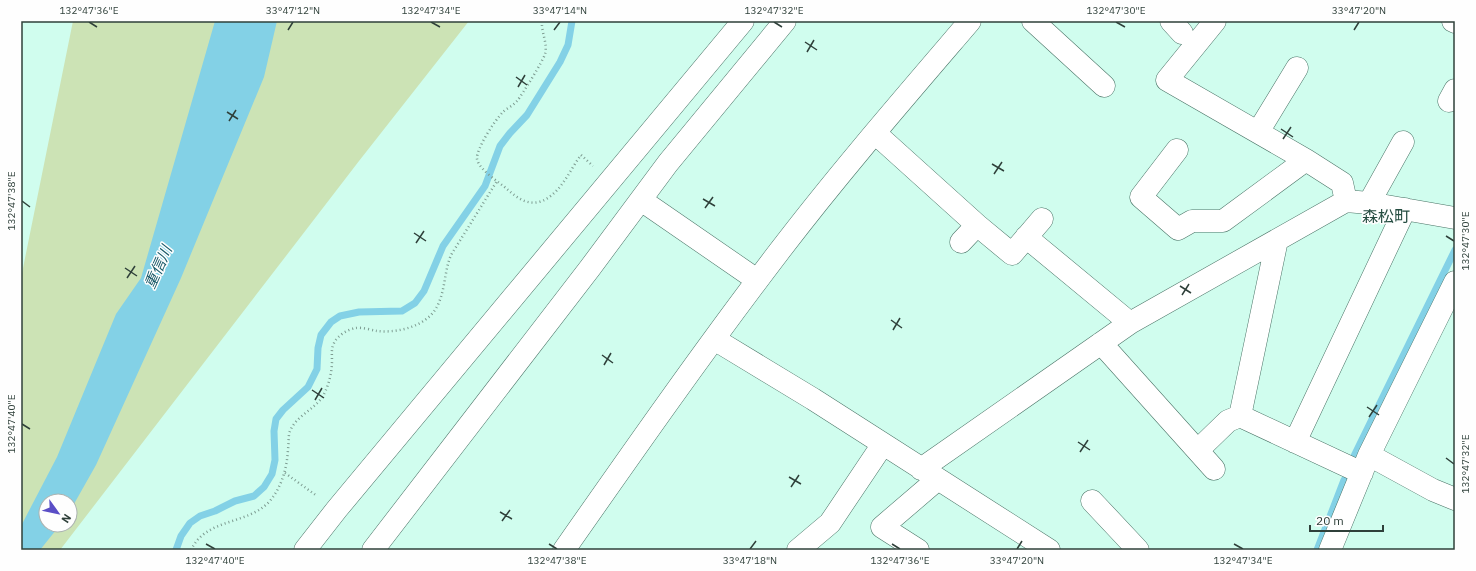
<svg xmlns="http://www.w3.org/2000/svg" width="1476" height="571" font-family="'IBM Plex Sans','Noto Sans JP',sans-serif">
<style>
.green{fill:#cce3b5;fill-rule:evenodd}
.water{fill:#83d1e6}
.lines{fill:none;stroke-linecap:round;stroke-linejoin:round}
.stream{stroke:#83d1e6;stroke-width:7}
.minor-casing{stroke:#4a7366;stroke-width:23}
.path{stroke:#7e9d92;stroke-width:2.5;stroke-dasharray:1 3;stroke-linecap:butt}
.minor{stroke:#fff;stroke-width:22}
.ticks{fill:none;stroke:#2f403a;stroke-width:1.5}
.labels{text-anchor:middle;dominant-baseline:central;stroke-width:3;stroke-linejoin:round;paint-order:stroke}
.water-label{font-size:15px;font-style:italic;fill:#195968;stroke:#fefefe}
.quarter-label{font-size:16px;fill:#244c40;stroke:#fefefe}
.neatline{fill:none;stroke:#2f403a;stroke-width:1.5}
.ticks-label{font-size:10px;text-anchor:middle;fill:#2f403a}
</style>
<rect width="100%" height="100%" fill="#d0fdee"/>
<!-- green -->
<path class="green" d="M73,21h396l-110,140 -299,389h-39v-272zM46,501h24v24h-24z"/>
<!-- water -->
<path class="water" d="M215,21h62l-13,56 -83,201 -85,187 -26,46v-10h-24v24h14l-20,25h-19v-24l36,-69 59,-143 25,-36z"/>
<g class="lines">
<!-- stream -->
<path class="stream" d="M1353,458l102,-208
M176,550l5,-14 9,-13 10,-7 15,-5 20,-10 19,-5 10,-9 8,-13 3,-14 -1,-29 2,-12 7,-9 25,-23 9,-18 1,-21 3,-13 10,-13 9,-6 19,-4 43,-1 13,-8 9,-12 19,-45 42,-60 15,-40 10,-13 17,-18 33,-53 8,-17 4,-24
M1317,550l27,-70"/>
<defs>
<path id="minor" d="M1033,21l71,65
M1171,21l11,12
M1215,21l-48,59 139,80 36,23 4,18
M1453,21l2,1
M1449,101l6,-11
M1258,132l39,-64
M875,133l102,92 35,29 30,-35
M1177,150l-36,47 37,32 14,-8h31l83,-61
M641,200l116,80
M1369,203l34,-61
M1026,237l104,86
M1277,240l-37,176 122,57
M961,242l16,-17
M714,339l99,60 236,151
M1101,343l113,126
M1295,442l110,-233
M1198,450l30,-29 12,-5
M1369,455l64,35 22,9
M921,469l209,-146 216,-122 23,2 86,15
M1092,501l46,49
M305,550l32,-41 406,-488
M373,550l217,-282 78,-105 117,-142
M564,550c70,-100 140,-200 214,-297 61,-80 127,-156 192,-232
M798,550l32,-27 53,-79
M918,550l-36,-23 56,-48
M1330,550l39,-95 86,-173"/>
</defs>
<!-- minor casing -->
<use href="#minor" class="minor-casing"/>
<!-- path -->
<path class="path" d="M542,21c-1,11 6,23 3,33 -2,7 -23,41 -28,47 -4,5 -10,7 -14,11 -8,8 -27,37 -26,47 2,11 22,23 30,30 9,8 19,16 32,13 21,-6 30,-31 42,-47l12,11
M285,473l32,23
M191,550c15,-32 56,-25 78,-48 13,-15 18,-34 19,-53 1,-6 0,-13 2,-18 7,-16 24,-21 33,-35 6,-11 9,-24 9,-35 0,-7 -1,-12 2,-18 3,-7 14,-14 22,-15 6,-1 15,2 21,3 18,2 41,-3 54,-16 15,-16 12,-41 20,-60l46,-74"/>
<!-- minor -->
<use href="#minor" class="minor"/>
</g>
<!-- ticks -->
<path class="ticks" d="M89,22l8,5M431,22l9,5M774,22l8,5M1116,22l9,5M288,30l5,-8M554,30l6,-8M1354,30l5,-8M805,42l12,8M807,52l7,-12M516,77l11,8M518,87l7,-12M227,112l11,7M229,121l7,-11M1281,129l12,8M1283,139l8,-12M992,164l12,7M994,174l8,-12M703,199l12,7M22,201l8,6M705,208l8,-11M414,233l12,8M1446,236l8,5M416,243l8,-12M125,268l12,8M127,278l8,-12M1180,286l11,7M1182,295l7,-11M891,320l11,8M893,330l7,-12M602,355l11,8M604,365l7,-12M312,390l12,8M315,400l7,-12M1367,407l12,8M1369,417l8,-12M22,424l8,5M1078,442l12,8M1080,452l8,-12M1446,458l8,6M789,477l12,7M791,487l8,-12M500,512l12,7M502,521l8,-11M206,544l9,5M549,544l8,5M892,544l8,5M1234,544l9,5M750,549l6,-8M1017,549l5,-8"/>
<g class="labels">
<!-- water labels -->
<g class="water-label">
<text transform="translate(158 267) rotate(-66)">重信川</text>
</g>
<!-- quarter labels -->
<g class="quarter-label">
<text x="1386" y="216">森松町</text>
</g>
</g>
<!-- border -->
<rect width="1476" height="571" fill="none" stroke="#fefefe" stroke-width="44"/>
<!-- north arrow -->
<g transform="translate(58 513) rotate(123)"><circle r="19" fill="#fefefe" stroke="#abb2b0"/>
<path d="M0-3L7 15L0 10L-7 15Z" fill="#5a4ec6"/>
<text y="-6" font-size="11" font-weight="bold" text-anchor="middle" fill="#2f403a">N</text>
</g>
<!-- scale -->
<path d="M1310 525v6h73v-6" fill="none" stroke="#2f403a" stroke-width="2"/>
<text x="1316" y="525" font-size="12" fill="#2f403a" stroke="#fefefe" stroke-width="3" paint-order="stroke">20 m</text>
<rect x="22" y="22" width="1432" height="527" class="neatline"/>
<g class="ticks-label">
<text x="89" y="14">132°47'36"E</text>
<text x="293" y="14">33°47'12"N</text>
<text x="431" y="14">132°47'34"E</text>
<text x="560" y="14">33°47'14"N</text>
<text x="774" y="14">132°47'32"E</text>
<text x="1116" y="14">132°47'30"E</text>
<text x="1359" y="14">33°47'20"N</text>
<text transform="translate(11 201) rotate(-90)" y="4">132°47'38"E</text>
<text transform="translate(1465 241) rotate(-90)" y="4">132°47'30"E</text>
<text transform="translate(11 424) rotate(-90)" y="4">132°47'40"E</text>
<text transform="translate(1465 464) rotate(-90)" y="4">132°47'32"E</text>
<text x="215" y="564">132°47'40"E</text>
<text x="557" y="564">132°47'38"E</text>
<text x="750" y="564">33°47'18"N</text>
<text x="900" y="564">132°47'36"E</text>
<text x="1017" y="564">33°47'20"N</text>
<text x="1243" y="564">132°47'34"E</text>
</g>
</svg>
